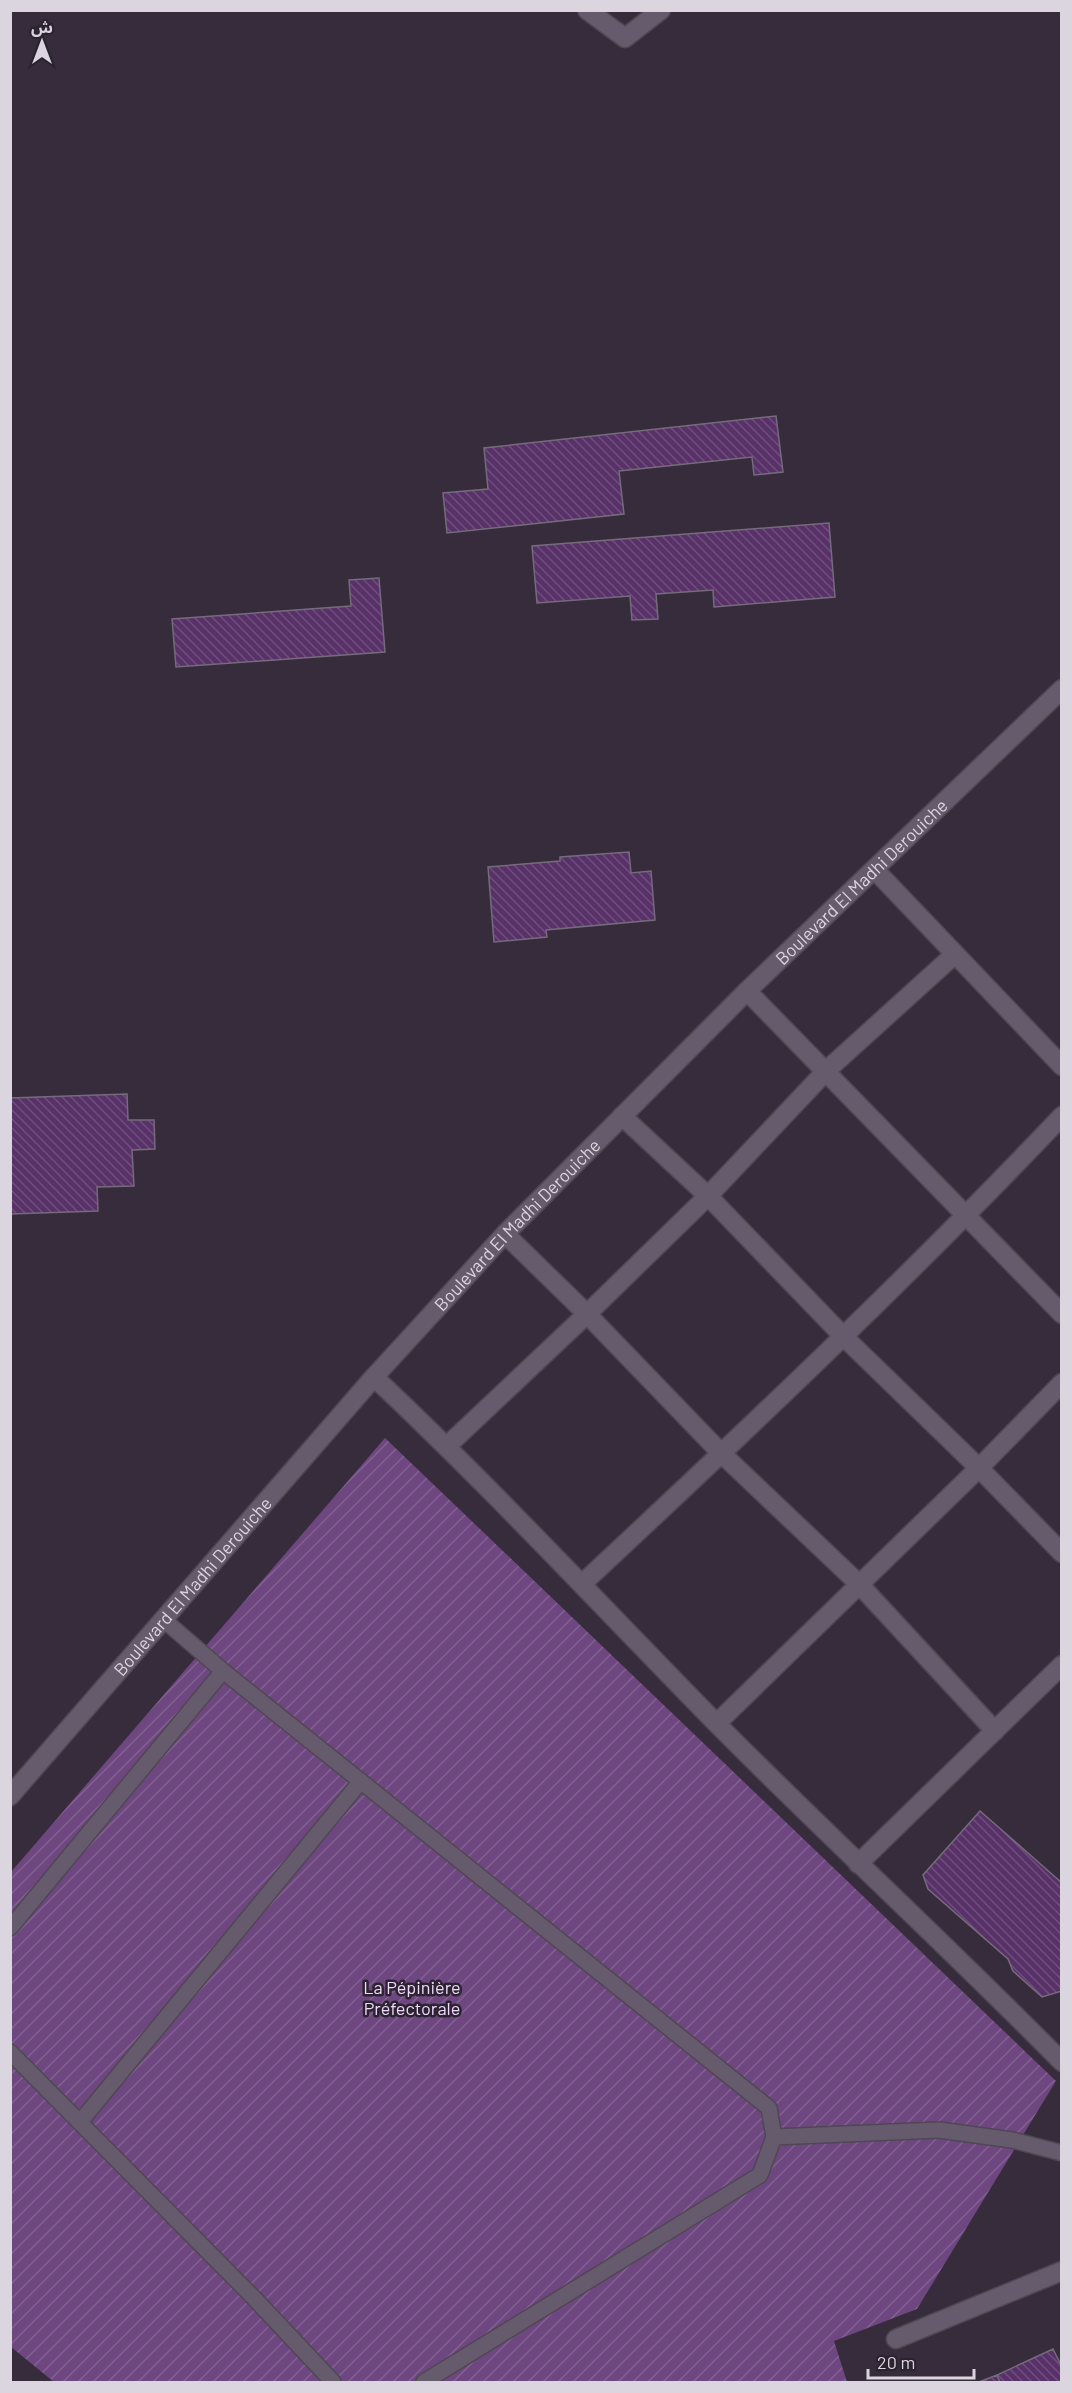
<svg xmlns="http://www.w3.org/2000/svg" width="1072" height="2393" font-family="Barlow,'Noto Sans Arabic',sans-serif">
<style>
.garden{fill:url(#garden-furrows)}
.building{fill:url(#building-back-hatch);stroke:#766b7c;stroke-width:1.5}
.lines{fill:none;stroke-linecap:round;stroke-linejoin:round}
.lane-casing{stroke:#4f4753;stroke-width:18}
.street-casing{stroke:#4f4753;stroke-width:21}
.secondary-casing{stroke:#4f4753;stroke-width:21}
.lane{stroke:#665b6c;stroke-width:15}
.street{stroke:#665b6c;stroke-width:18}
.secondary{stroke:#665b6c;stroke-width:18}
.labels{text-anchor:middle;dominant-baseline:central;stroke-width:5;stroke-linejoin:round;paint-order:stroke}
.street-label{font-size:18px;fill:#dbd5df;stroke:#2c2331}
.park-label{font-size:18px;fill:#f0d9fc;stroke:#2c2331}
</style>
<defs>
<pattern id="garden-furrows" width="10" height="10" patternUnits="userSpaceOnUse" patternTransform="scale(1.5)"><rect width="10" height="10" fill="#6e4780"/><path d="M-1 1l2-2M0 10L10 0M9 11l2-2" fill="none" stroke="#826192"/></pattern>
<pattern id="building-back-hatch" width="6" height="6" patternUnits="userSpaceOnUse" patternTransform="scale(1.5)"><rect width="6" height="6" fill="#573168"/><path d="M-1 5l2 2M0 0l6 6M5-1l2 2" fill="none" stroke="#6f4e7d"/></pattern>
</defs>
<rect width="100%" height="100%" fill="#362c3b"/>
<!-- garden -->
<path class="garden" d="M385,1438l671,643 -139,228 -83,32 13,41h-793l-43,-35v-475z"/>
<!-- building -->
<path class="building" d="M776,416l7,56 -29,3 -2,-18 -133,14 5,43 -177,19 -4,-40 45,-4 -4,-41z
M829,523l6,74 -121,10 -1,-17 -57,4 2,25 -26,1 -2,-24 -93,7 -5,-57z
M379,578l6,74 -209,15 -4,-48 179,-13 -2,-26z
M629,852l2,21 20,-2 4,49 -109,10 1,7 -53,5 -6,-75 72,-6v-4z
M127,1094l1,26h26l1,29 -23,1 2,36 -37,1 1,24 -88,3v-116z
M980,1811l82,72v108l-20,6 -29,-26 -5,-12 -80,-70 -5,-14z
M1053,2349l9,18v15h-62l-3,-7z
M997,2375l3,7h-21z"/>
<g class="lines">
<defs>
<path id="lane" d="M164,1620l59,51 546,437 5,29 -14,38 -336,207
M10,1928l213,-257
M10,2052l244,246 79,84
M80,2122l281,-341
M774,2137l165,-7 73,10 50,13"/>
<path id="street" d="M587,10l38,28 36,-28
M875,870l187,196
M747,991l315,323
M622,1116l86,80 136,141 135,131 83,85
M505,1234l82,80 134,139 137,130 137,148
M374,1377c119,112 229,231 343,347 113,114 232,223 345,338
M447,1446l140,-132 121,-118 119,-126 127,-115
M583,1583c163,-152 325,-305 479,-467
M717,1723l262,-255 83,-85
M858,1864l204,-199
M896,2339l166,-68"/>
<g id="secondary">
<path id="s1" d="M10,1796l364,-419 131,-143 242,-243 315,-302"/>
</g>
</defs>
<!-- lane casing -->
<use href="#lane" class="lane-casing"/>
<!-- street casing -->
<use href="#street" class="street-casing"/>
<!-- secondary casing -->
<use href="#secondary" class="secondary-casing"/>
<!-- lane -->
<use href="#lane" class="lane"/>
<!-- street -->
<use href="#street" class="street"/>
<!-- secondary -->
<use href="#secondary" class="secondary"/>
</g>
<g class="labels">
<!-- street labels -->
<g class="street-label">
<text stroke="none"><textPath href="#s1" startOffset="1250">Boulevard El Madhi Derouiche</textPath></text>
<text stroke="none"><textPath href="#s1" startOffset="764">Boulevard El Madhi Derouiche</textPath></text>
<text stroke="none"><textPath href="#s1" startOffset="278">Boulevard El Madhi Derouiche</textPath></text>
</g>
<!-- park labels -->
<g class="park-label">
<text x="412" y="1987">La Pépinière<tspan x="412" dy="21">Préfectorale</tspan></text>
</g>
</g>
<!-- border -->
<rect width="1072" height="2393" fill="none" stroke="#dbd5df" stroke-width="24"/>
<!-- north arrow -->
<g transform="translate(42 42)" stroke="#2c2331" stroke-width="4.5" paint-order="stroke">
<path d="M0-4.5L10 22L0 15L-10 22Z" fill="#dbd5df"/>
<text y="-9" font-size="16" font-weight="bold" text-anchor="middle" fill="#dbd5df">ش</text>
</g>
<!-- scale -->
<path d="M868 2369v9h106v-9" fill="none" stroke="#dbd5df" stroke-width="3"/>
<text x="877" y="2369" font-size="18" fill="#dbd5df" stroke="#2c2331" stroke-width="4.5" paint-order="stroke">20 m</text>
</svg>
